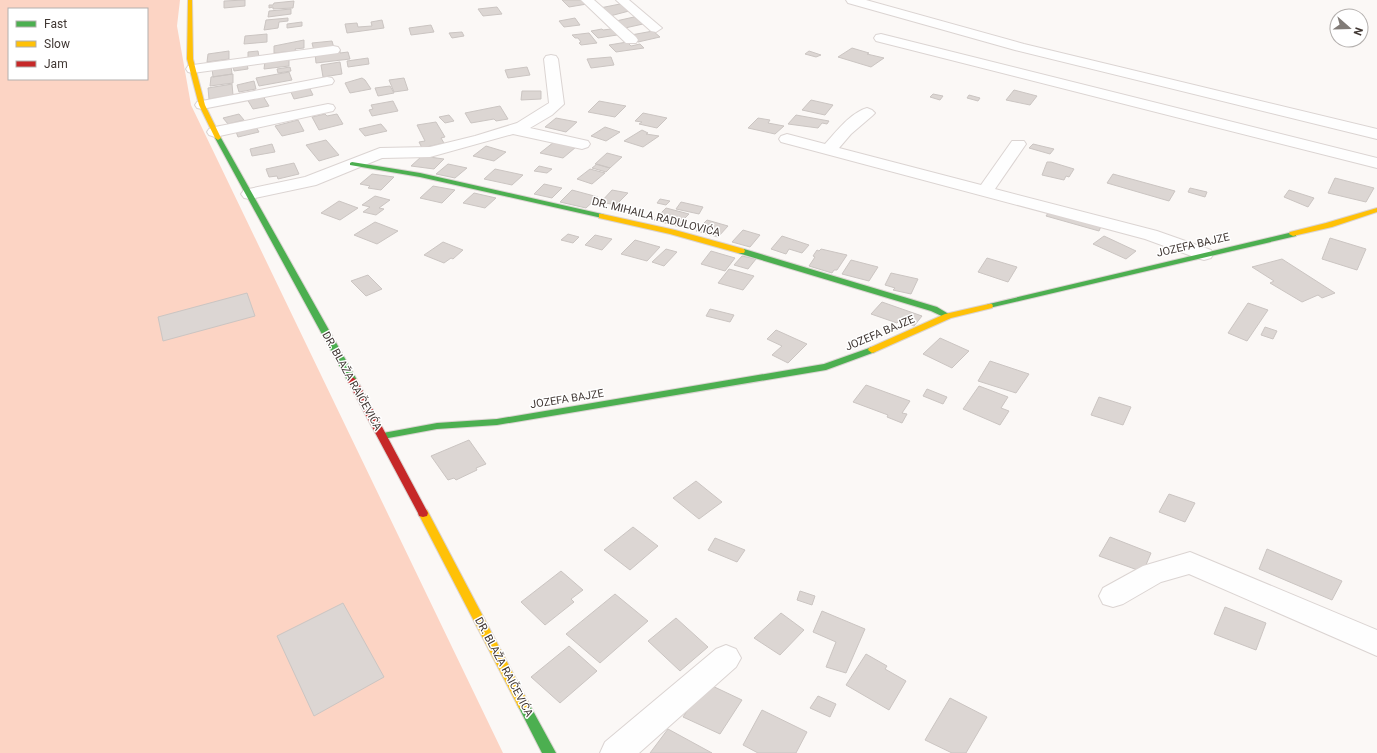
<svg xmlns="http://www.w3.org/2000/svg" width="1377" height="753" font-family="Roboto,sans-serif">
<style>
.green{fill:#fcd4c4;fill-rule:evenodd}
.building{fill:#dcd6d3;stroke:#cbc5c2}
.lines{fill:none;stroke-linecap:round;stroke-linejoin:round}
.street-casing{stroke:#dbd4d2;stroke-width:2}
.fast-casing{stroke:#dbd4d2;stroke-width:2}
.slow-casing{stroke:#dbd4d2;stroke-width:2}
.jam-casing{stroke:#dbd4d2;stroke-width:2}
.street{fill:#fefefe;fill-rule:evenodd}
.fast{fill:#4caf50;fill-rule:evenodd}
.slow{fill:#ffc107;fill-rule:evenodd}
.jam{fill:#c62828;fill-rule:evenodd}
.labels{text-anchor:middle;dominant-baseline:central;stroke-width:3;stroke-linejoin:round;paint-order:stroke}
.street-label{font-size:11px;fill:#403733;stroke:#fff}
</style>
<rect width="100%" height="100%" fill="#fbf8f6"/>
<!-- green -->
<path class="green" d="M0,0h180l-3,26 14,79 312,648h-503zM9,9h138v70h-138z"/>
<!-- building -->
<path class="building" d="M245,0v6l-21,2v-7z
M562,0h21l4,4 -18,3z
M294,1l-1,7 -20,1v-2l-4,1v-3h4l1,-2z
M620,4l9,7 -19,5 -10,-8z
M497,7l5,7 -19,2 -5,-7z
M291,9v5l-23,3 1,-6z
M634,17l9,7 -18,4 -9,-7z
M288,18v3l-9,1 -1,6 -14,2 2,-10z
M575,18l5,7 -16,2 -5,-6z
M382,20l2,8 -37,5 -2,-9 12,-1 1,4 14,-1 -1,-4z
M302,22v4l-15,2v-4z
M431,25l3,7 -23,3 -2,-7z
M602,29l1,1 8,-1 6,6 -19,3 -7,-7z
M653,31l7,6 -22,5 -7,-7z
M462,32l2,4 -12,2 -3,-5z
M589,33l8,10 -16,2 -2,-2 2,-1 -3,-4h-3l-3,-3z
M267,34v8l-23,2 1,-8z
M304,40v8l-9,1 1,2 -22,2v-7z
M332,41l2,7 -20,3 -2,-8z
M627,42l4,4 9,-2 4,4 -28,4 -7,-7z
M852,48l17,5 -2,1 17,4 -13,9 -33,-10z
M340,50v3l8,-1 2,7 -34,4 -1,-10z
M229,51v8l-22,3 1,-8z
M258,51l1,6 -11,1v-6z
M809,51l12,4 -5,2 -11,-3z
M289,57v9l-25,3 1,-8z
M611,57l3,8 -23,3 -4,-9z
M368,58l1,6 -21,3 -1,-6z
M340,62l2,12 -19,3 -2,-12z
M247,64l1,5 -14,2 -1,-5z
M231,65l1,9 -19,3 -1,-9z
M290,67l1,4 -13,2 -1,-4z
M527,67l3,8 -22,3 -3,-8z
M289,72l3,8 -33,6 -3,-8z
M233,74v9l-23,3 1,-9z
M362,78l3,2 6,9 -21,4 -5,-10z
M404,78l4,12 -14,2 -5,-12z
M254,81l2,8 -17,3 -2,-7z
M232,84l1,11 -24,4 -1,-11z
M390,86l4,7 -16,3 -3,-8z
M309,87l4,8 -19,4 -4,-9z
M1014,90l23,6 -7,9 -24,-5z
M522,91h19v8l-20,1z
M933,94l10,2 -3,4 -10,-3z
M969,95l11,3 -2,3 -11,-3z
M263,96l6,10 -16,3 -6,-10z
M811,100l22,5 -8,10 -23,-5z
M393,101l5,10 -26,5 -3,-6 4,-1 -2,-4z
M599,101l27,5 -11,11 -27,-5z
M500,106l8,13 -12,2 -2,-2 -23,4 -6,-10z
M643,113l24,5 -10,10 -18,-4 3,-2 -7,-1z
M239,114l5,6 -16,4 -5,-6z
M325,114l2,2 10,-2 6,10 -24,6 -7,-13z
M449,115l5,6 -9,2 -6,-6z
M796,115l33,6 -2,3 -5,-1 -4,5 -30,-4z
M556,118l21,4 -11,10 -21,-5z
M758,118l12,2 -2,3 16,3 -9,8 -27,-6z
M298,120l6,11 -22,5 -7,-10z
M436,122l9,15 -4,1 3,5 -22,5 -3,-6 6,-1 -8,-16z
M381,124l6,7 -22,5 -6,-7z
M255,125l4,7 -21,5 -3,-8z
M605,127l15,5 -14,9 -15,-5z
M642,130l6,3 -2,1 13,2 -16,11 -19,-6z
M326,140l13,15 -20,6 -13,-16z
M554,142l22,5 -13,11 -23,-5z
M272,144l3,8 -23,4 -2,-7z
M1033,144l21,5 -4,5 -21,-6z
M486,146l20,6 -12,9 -21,-5z
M607,153l15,4 -12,11 -15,-4z
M422,156l22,3 -10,10 -23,-3z
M1047,162h4l23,7 -5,8 -3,-1 -2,4 -22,-5z
M294,163l5,11 -21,5 -1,-3 -8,1 -3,-8z
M448,164l19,4 -12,10 -19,-4z
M597,164l13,4 -4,4 -14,-4z
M539,166l13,3 -5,4 -13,-2z
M495,169l28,6 -11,10 -28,-6z
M590,169l15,4 -13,11 -15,-5z
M372,174l22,3 -13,13 -13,-2 2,-2 -10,-2z
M1113,174l62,17 -6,10 -62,-18z
M1335,178l39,10 -8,14 -38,-9z
M544,184l18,4 -10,10 -18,-4z
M433,186l22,4 -13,13 -22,-5z
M1190,188l17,4 -2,5 -17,-5z
M572,190l26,7 -12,11 -26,-6z
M612,190l16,3 -12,12 -15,-3z
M1289,190l25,8 -6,9 -24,-10z
M474,193l22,5 -11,10 -22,-5z
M375,196l15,4 -11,8 5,1 -8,6 -13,-3 7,-5 -8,-2z
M660,199l10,2 -4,4 -9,-2z
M339,201l19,7 -18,12 -19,-7z
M681,202l22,5 -4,7 -23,-5z
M666,208l23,6 -12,12 -23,-6z
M1050,210l52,14 -3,7 -53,-15z
M707,220l21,6 -10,11 -22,-6z
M375,222l23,9 -21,13 -23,-9z
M743,230l17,5 -10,12 -18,-5z
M568,234l11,3 -6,6 -12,-3z
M595,235l17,4 -10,11 -17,-5z
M782,236l27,9 -7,8 -13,-4 -3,5 -15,-5z
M1104,236l32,15 -10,8 -33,-15z
M1330,238l36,11 -9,21 -35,-11z
M635,240l25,7 -13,14 -26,-7z
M443,242l20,8 -10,9 -2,-1 -7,5 -20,-8z
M666,249l11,3 -13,14 -12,-4z
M821,249l26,6 -10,15h-3l-2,3 -23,-7 6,-9 -2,-1 4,-6 2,1z
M711,251l24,7 -10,13 -24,-7z
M742,256l14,3 -8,10 -14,-4z
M987,258l30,9 -9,15 -30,-10z
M1282,259l53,34 -13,5 -4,-3 -16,7 -32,-19 4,-2 -22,-14z
M851,260l27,7 -9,14 -27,-7z
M729,269l25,7 -11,14 -25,-7z
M891,273l27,6 -7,15 -18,-4 2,-2 -10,-3z
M368,275l14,14 -16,7 -15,-15z
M247,293l8,23 -92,25 -5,-24z
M882,302l40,14 -8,10 -14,-6 -3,3 -26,-9z
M1248,303l20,7 -21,31 -19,-8z
M710,309l24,6 -4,7 -24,-6z
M1265,327l12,4 -4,8 -12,-4z
M776,330l31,14 -19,19 -16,-8 10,-9 -15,-7z
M940,338l29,13 -17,17 -29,-14z
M990,361l39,13 -13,19 -38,-12z
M866,385l44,16 -8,12 5,1 -5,9 -15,-6 1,-2 -35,-13z
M979,386l29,11 -7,11 8,3 -9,14 -37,-16z
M927,389l20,8 -4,7 -20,-8z
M1099,397l32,10 -8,18 -32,-10z
M469,440l17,24 -10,4 1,2 -21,10 -2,-2 -6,2 -17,-24z
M696,481l26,21 -23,17 -26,-21z
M1169,494l26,9 -10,19 -26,-10z
M633,527l25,19 -28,24 -26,-20z
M1110,537l41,16 -8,19 -44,-16z
M715,538l30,12 -8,12 -29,-12z
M1267,549l75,32 -10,19 -73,-31z
M561,571l22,19 -12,9 3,3 -29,23 -24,-23z
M800,591l15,5 -3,9 -15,-5z
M615,594l33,27 -48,42 -34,-29z
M343,603l41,74 -70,39 -37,-80z
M1225,607l41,16 -10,27 -42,-16z
M822,611l43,18 -19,44 -20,-6 10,-25 -23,-10z
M781,613l23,17 -24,25 -26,-17z
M676,618l32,29 -28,24 -32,-30z
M569,646l28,25 -37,32 -29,-26z
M866,654l21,12 -2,3 21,12 -17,29 -43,-25z
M706,683l36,17 -22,34 -37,-17z
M818,696l18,8 -6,13 -20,-9z
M950,698l37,19 -21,36h-14l-27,-13z
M762,710l45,22 -11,21h-38l-15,-8z
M668,729l44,24h-62z"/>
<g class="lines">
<defs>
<path id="street" d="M581,0h13l42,37 2,3 -2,3h-10z
M616,0h13l33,28 -6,4 -5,-1z
M846,0h20l158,44 353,85v10l-362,-89 -167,-47z
M881,34l496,124v10l-501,-127 -2,-3 2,-3z
M333,46l5,1 2,3 -2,3 -145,20 -5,-1 -2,-3 2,-3 5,-1z
M551,55l5,1 2,3 6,45 -12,11 -22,13 58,13 2,3 -2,3 -6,2 -69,-15 -83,23 -48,1 -66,27 -66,14 -6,-1 -3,-4 3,-4 61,-13 75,-29 50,-1 45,-11 42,-13 32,-20 -5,-44 2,-3z
M327,77l5,1 2,3 -2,3 -130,25 -5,-1 -2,-3 2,-3 5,-1z
M328,104l5,1 2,3 -2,3 -118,26 -6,-2 -2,-3 2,-3 6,-2z
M867,108l5,2 3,3 -3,3 -21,18 -12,14 142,37 31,-44h12l2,3 -31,45 162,42 54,19 2,4 -2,4 -7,2 -7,-2 -52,-19 -364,-97 -2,-3 2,-3 6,-2 38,10c11,-12 25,-31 42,-36z
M1190,552l187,78v26l-188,-82 -28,8 -38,22 -10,3 -10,-3 -4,-8 4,-8 40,-22z
M726,645l10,4 5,9 -5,9 -97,86h-39l5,-11 111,-93z"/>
<path id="fast" d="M218,136l3,2 136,242 -2,2h-6l-2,-2 -132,-242z
M352,162l68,11 182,41 4,2 -4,2 -182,-41 -70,-12v-2z
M1293,232h3v4l-307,72 -4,-2 4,-2z
M738,249h6l193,58 15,9 -4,3 -17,-8 -193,-58z
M872,347l3,1 1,2 -1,2 -49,18 -329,55 -60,4 -54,10 -3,-1 -2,-2 2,-2 3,-1 54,-10 60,-4 327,-55z
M523,698l4,2 29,53h-14l-25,-49 2,-4z"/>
<path id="slow" d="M188,0h4l1,59 12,46 16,33 -3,2 -3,-2 -16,-33 -12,-46z
M1377,208v4l-45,15 -39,9 -4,-2 1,-2 36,-9z
M599,214h3l73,16 69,19 1,2 -1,2h-6l-68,-19 -71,-16z
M989,304h3l1,2 -1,2 -41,10 -76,34 -3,1 -4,-3 1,-2 76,-34z
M423,509l4,1 100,190 2,4 -2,4 -4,2 -4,-2 -101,-195 1,-3z"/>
<path id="jam" d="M352,377l5,3 71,133 -1,3 -4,1 -4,-1 -1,-3 -71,-133z"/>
</defs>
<!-- street casing -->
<use href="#street" class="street-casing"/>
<!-- fast casing -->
<use href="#fast" class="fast-casing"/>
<!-- slow casing -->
<use href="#slow" class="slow-casing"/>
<!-- jam casing -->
<use href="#jam" class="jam-casing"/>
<!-- street -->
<use href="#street" class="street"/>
<!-- fast -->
<use href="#fast" class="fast"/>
<!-- slow -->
<use href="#slow" class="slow"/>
<!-- jam -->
<use href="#jam" class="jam"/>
</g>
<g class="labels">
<!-- street labels -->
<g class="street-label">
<text transform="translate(656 217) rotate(14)">DR. MIHAILA RADULOVIĆA</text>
<text transform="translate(1193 245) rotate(-13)">JOZEFA BAJZE</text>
<text transform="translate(880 333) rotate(-23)">JOZEFA BAJZE</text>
<text transform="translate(352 381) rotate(61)">DR. BLAŽA RAIČEVIĆA</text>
<text transform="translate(567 399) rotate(-9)">JOZEFA BAJZE</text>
<text transform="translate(504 667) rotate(62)">DR. BLAŽA RAIČEVIĆA</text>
</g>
</g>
<!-- legend -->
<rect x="8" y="8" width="140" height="72" fill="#ffffff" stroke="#b3afad"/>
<rect x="16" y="21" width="20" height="6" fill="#4caf50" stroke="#b3afad"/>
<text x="44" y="28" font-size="12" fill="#403733">Fast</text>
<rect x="16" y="41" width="20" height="6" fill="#ffc107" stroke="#b3afad"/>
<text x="44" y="48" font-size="12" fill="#403733">Slow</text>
<rect x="16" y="61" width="20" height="6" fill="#c62828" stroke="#b3afad"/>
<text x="44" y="68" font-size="12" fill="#403733">Jam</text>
<!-- north arrow -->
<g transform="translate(1349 28) rotate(110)"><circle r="19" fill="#ffffff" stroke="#b3afad"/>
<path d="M0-3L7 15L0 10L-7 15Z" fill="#817b77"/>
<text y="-6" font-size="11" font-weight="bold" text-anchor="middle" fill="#403733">N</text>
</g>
</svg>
